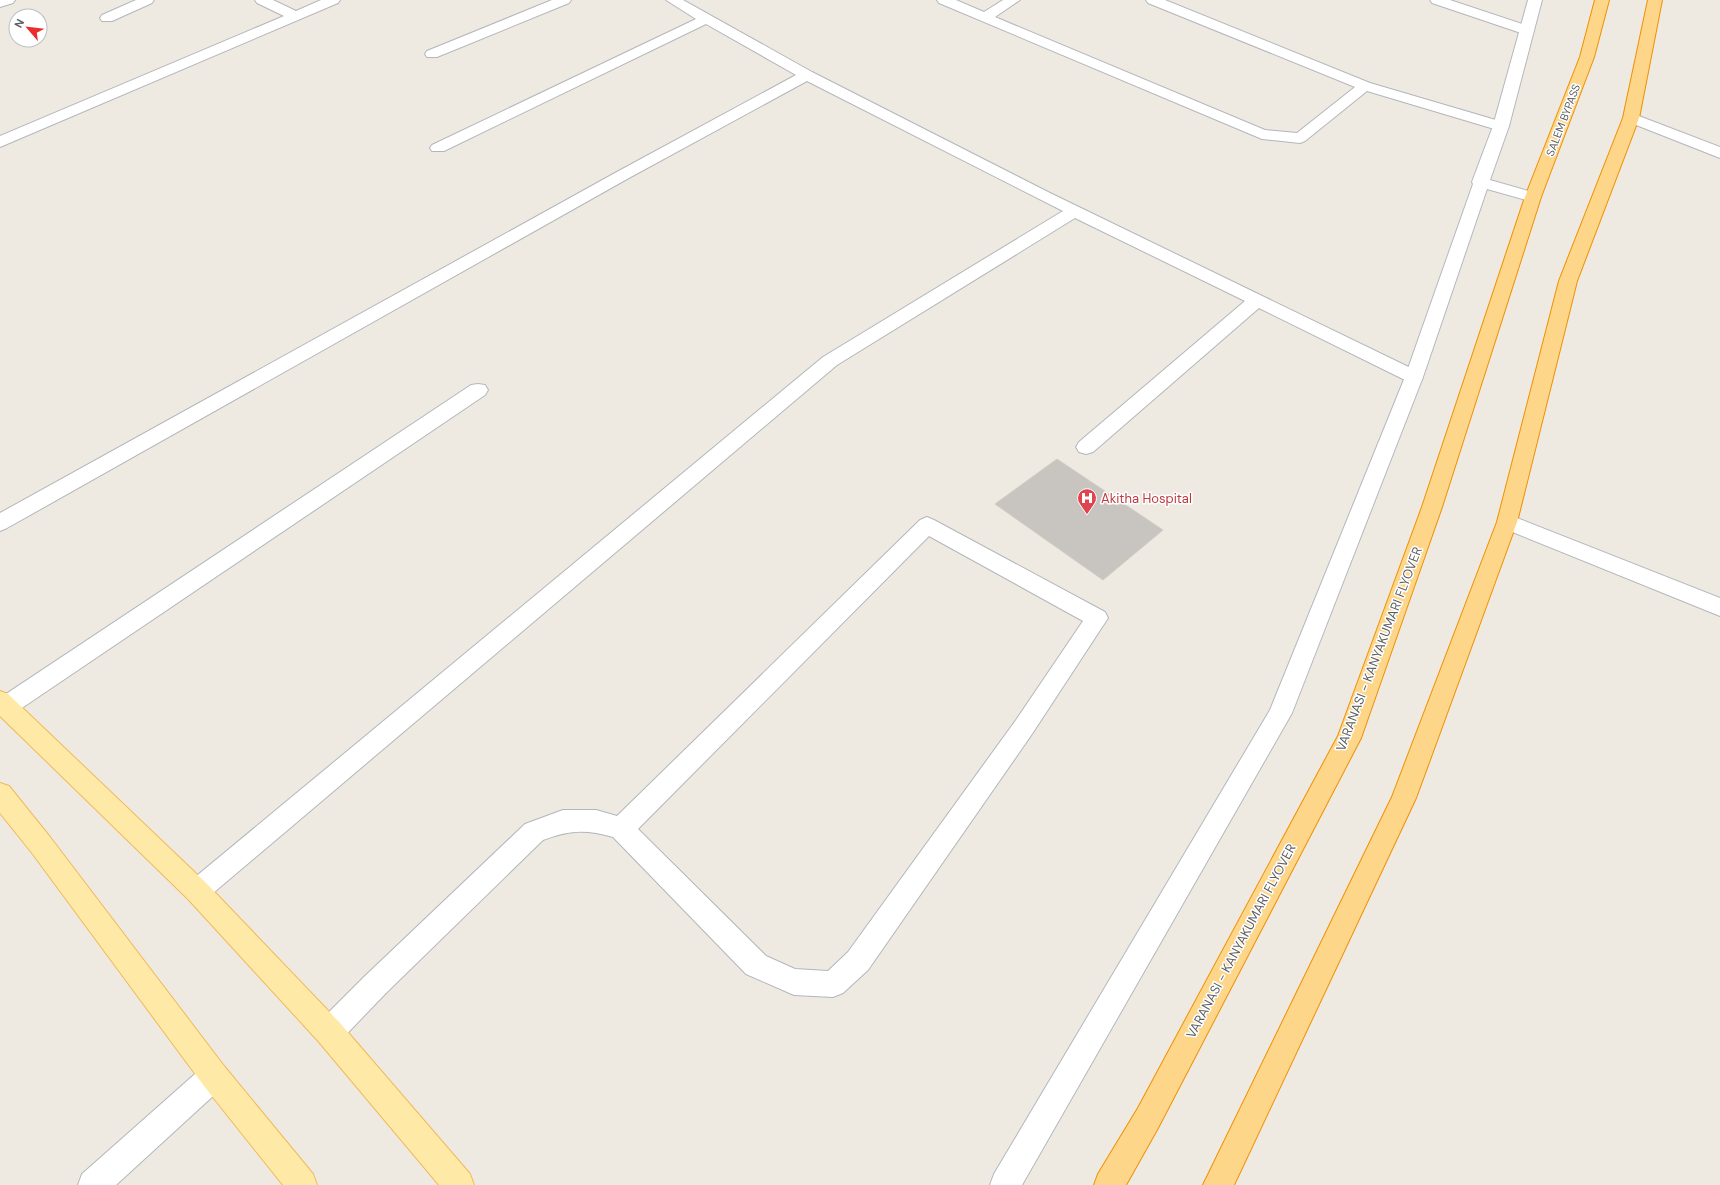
<svg xmlns="http://www.w3.org/2000/svg" width="1720" height="1185" font-family="'DM Sans',sans-serif">
<style>
.building{fill:#c8c5c0;stroke:#d2cbc1}
.lines{fill:none;stroke-linecap:round;stroke-linejoin:round}
.street-casing{stroke:#b3b6ba;stroke-width:2}
.secondary-casing{stroke:#b4b8bd;stroke-width:2}
.primary-casing{stroke:#f1b958;stroke-width:2}
.highway-casing{stroke:#f09000;stroke-width:2}
.street{fill:#fff;fill-rule:evenodd}
.secondary{fill:#fff;fill-rule:evenodd}
.primary{fill:#ffe9a6;fill-rule:evenodd}
.highway{fill:#fdd68a;fill-rule:evenodd}
.labels{text-anchor:middle;dominant-baseline:central;stroke-width:3;stroke-linejoin:round;paint-order:stroke}
.far-street-label{font-size:11px;fill:#5b5f63;stroke:#fff}
.health-label{font-size:13px;fill:#be3a42;stroke:#fff;text-anchor:start}
.street-label{font-size:13px;fill:#5b5f63;stroke:#fff}
</style>
<rect width="100%" height="100%" fill="#eeeae2"/>
<!-- building -->
<path class="building" d="M1057,459l106,71 -60,50 -108,-76z"/>
<g class="lines">
<defs>
<path id="street" d="M0,0h15l-2,3 -13,4z
M136,0h18l-2,3 -40,18h-10l-2,-3 2,-3z
M255,0h18l23,11 25,-11h19l-2,3 -338,144v-11l284,-120 -27,-13z
M552,0h19l-2,3 -132,54h-10l-2,-3 2,-3z
M666,0h17l129,72 238,121 371,180 2,4 -2,4 -7,2 -7,-2 -148,-73 -166,144 -7,2 -7,-2 -3,-5 3,-5 166,-141 -170,-83 -238,147 -631,534 -9,4 -9,-4 -4,-8 4,-8 635,-526 240,-146 -256,-130 -180,98 -620,349 -7,3v-18l615,-340 181,-98 -90,-51 -262,127h-12l-2,-3 2,-3 264,-126z
M937,0h19l28,12 19,-12h17l-25,17 270,113 32,3 58,-46 -207,-84 -2,-3h19l205,83 136,40 3,3 -3,3 -5,2 -134,-40 -62,50 -5,2 -38,-4 -323,-136z
M1430,0h20l81,27 2,3 -2,3h-10l-89,-30z
M1631,113l89,34v11l-94,-37 -3,-3 3,-3z
M478,384l7,1 3,5 -3,5 -472,319 -8,3 -5,-2v-17l471,-313z
M1507,514l213,84v18l-220,-89 -3,-5 3,-5z
M927,517l7,3 171,92 3,6 -76,116 -164,236 -25,23 -10,4 -39,-2 -48,-21 -133,-137c-27,-8 -44,-7 -70,3l-158,154 -46,48 -10,4 -10,-4 -4,-10 4,-10 46,-46 160,-152 38,-14h33l21,6 303,-296zM929,536l154,85 -67,99 -168,232 -20,19 -33,-2 -29,-13 -128,-127z
M214,1062l10,4 4,10 -4,10 -108,99h-38l4,-11 122,-108z"/>
<path id="secondary" d="M1528,0h14l-33,126 -19,54 49,14 2,3 -2,3 -6,2 -46,-13 -64,188 -131,336 -270,472h-32l4,-11 276,-464 135,-333 68,-193 -1,-2 21,-56z"/>
<path id="primary" d="M0,691l8,3 198,189 133,139 131,152 4,11h-35l-120,-143 -131,-143 -188,-183z
M0,783l9,3 41,51 174,229 89,108 4,11h-34l-79,-99 -172,-233 -32,-40z"/>
<path id="highway" d="M1595,0h14l-15,57 -53,140 -99,310 -81,231 -203,390 -32,57h-32l4,-11 40,-66 200,-372 84,-229 103,-310 55,-140z
M1648,0h14l-23,118 -62,163 -60,241 -101,276 -182,387h-31l189,-388 105,-275 62,-241 64,-163z"/>
</defs>
<!-- street casing -->
<use href="#street" class="street-casing"/>
<!-- secondary casing -->
<use href="#secondary" class="secondary-casing"/>
<!-- primary casing -->
<use href="#primary" class="primary-casing"/>
<!-- highway casing -->
<use href="#highway" class="highway-casing"/>
<!-- street -->
<use href="#street" class="street"/>
<!-- secondary -->
<use href="#secondary" class="secondary"/>
<!-- primary -->
<use href="#primary" class="primary"/>
<!-- highway -->
<use href="#highway" class="highway"/>
</g>
<!-- icons -->
<defs>
<symbol id="hospital-pin" viewBox="-11 -11 22 30"><path d="M0 17L-7.5 6A9.5 9.5 0 1 1 7.5 6Z" fill="#e0444e" stroke="#fff"/><path d="M-5-5h3v3.5h4V-5h3V5h-3V1.5h-4V5h-3Z" fill="#fff"/></symbol>
</defs>
<g fill-rule="evenodd">
<use href="#hospital-pin" x="1076" y="487" width="22" height="30"/>
</g>
<g class="labels">
<!-- far-street labels -->
<g class="far-street-label">
<text transform="translate(1563 120) rotate(-69)">SALEM BYPASS</text>
</g>
<!-- health labels -->
<g class="health-label">
<text x="1101" y="498">Akitha Hospital</text>
</g>
<!-- street labels -->
<g class="street-label">
<text transform="translate(1379 649) rotate(-69)">VARANASI - KANYAKUMARI FLYOVER</text>
<text transform="translate(1241 941) rotate(-62)">VARANASI - KANYAKUMARI FLYOVER</text>
</g>
</g>
<!-- north arrow -->
<g transform="translate(28 28) rotate(298)"><circle r="19" fill="#ffffff" stroke="#bdbfc1"/>
<path d="M0-3L7 15L0 10L-7 15Z" fill="#e92d2e"/>
<text y="-6" font-size="11" font-weight="bold" text-anchor="middle" fill="#5b5f63">N</text>
</g>
</svg>
